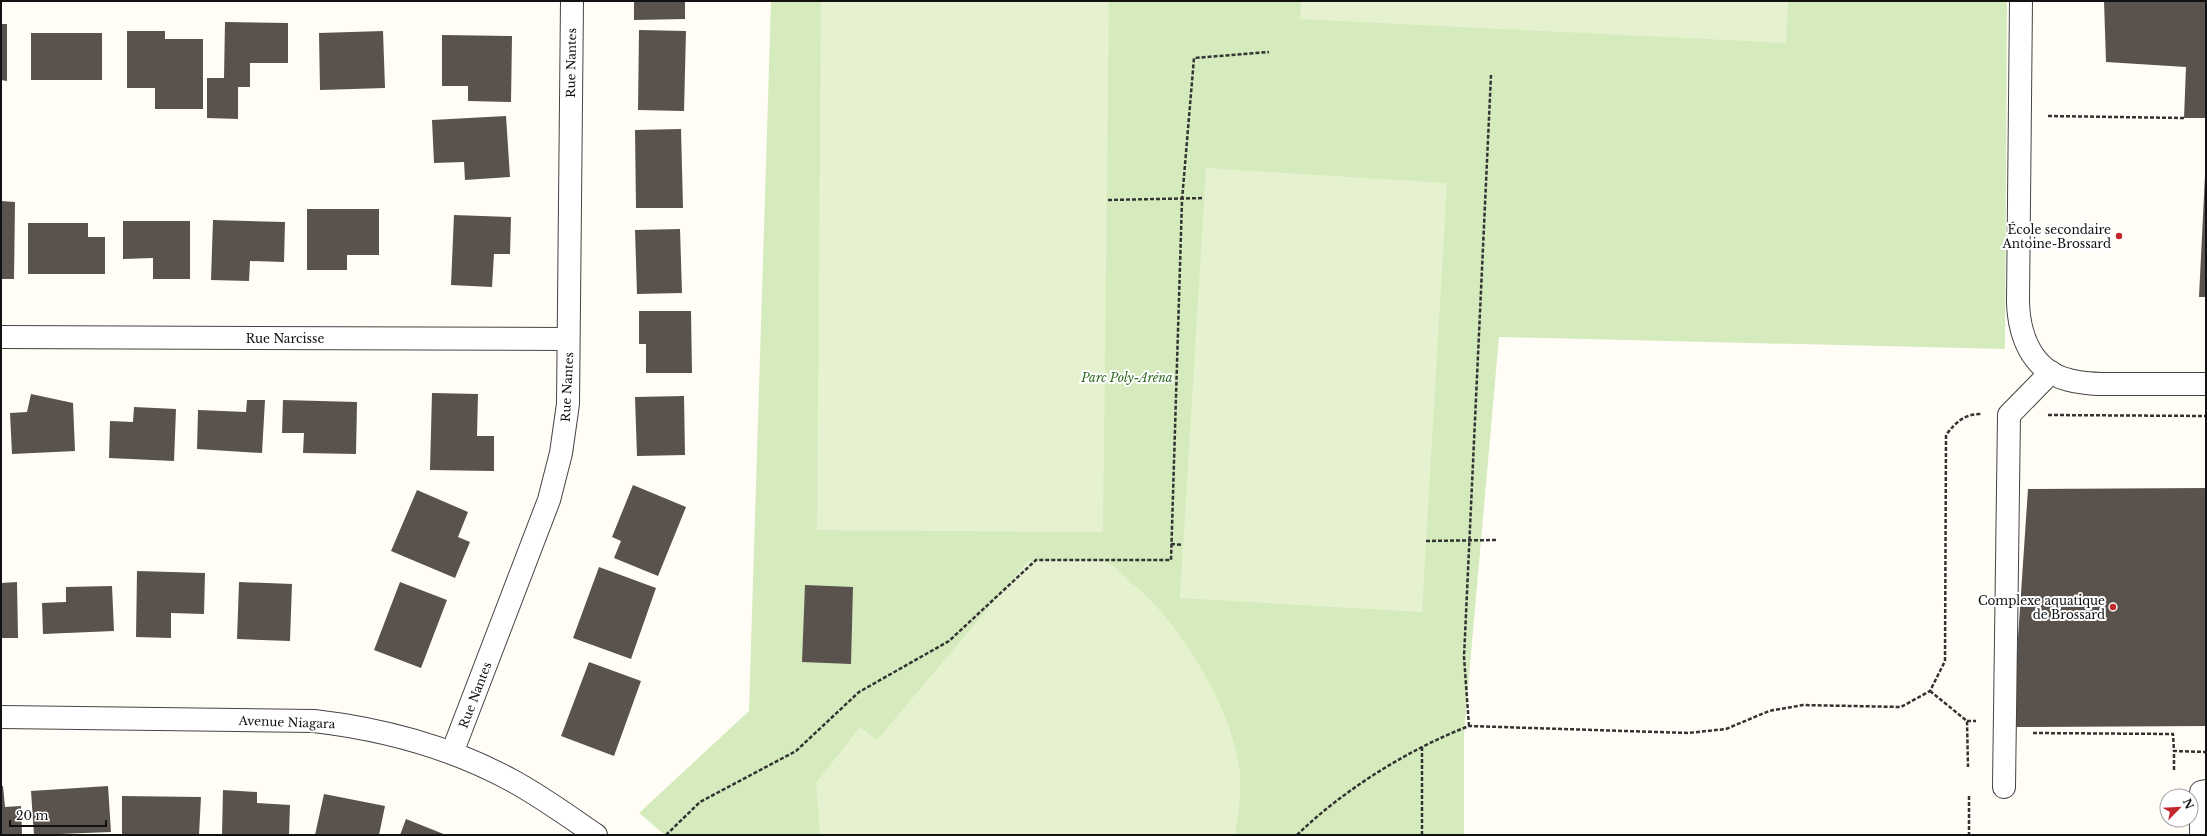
<svg xmlns="http://www.w3.org/2000/svg" width="2207" height="836" font-family="'Libre Baskerville',serif">
<style>
.green{fill:#d5ebbd}
.pitch{fill:#e6f2cf}
.building{fill:#5a524d}
.lines{fill:none;stroke-linecap:round;stroke-linejoin:round}
.minor-casing{stroke:#444;stroke-width:24}
.path{stroke:#333;stroke-width:2.5;stroke-dasharray:4 2;stroke-linecap:butt}
.minor{stroke:#fff;stroke-width:22}
.poi-dot{fill:#c4262e;stroke:#fff;stroke-width:1.5}
.labels{text-anchor:middle;dominant-baseline:central;stroke-width:4;stroke-linejoin:round;paint-order:stroke}
.street-label{font-size:12px;fill:#111;stroke:#fff}
.poi-label{font-size:12px;fill:#111;stroke:#fff;text-anchor:end}
.park-label{font-size:12px;font-style:italic;fill:#2f6b1f;stroke:#fff}
</style>
<rect width="100%" height="100%" fill="#fffdf5"/>
<!-- green -->
<path class="green" d="M771,1h1236l-2,348 -506,-12 -35,396v102h-799l-26,-22 110,-102z"/>
<!-- pitch -->
<path class="pitch" d="M821,1h288l-6,531 -286,-2z
M1301,1h487l-2,42 -486,-24z
M1206,168l241,15 -25,429 -242,-14z
M1028,561c14,0 69,-3 79,1 9,4 19,16 27,23 48,40 101,127 106,190 1,20 -1,40 -5,60h-415l-4,-52 44,-56 17,13z"/>
<!-- building -->
<path class="building" d="M634,1h51v18l-51,1z
M2104,1h102v117h-22l2,-51 -80,-5z
M225,22l63,1v40h-38v24h-12v32l-31,-1v-40h17z
M1,24h6v57l-6,-1z
M639,30l47,1 -2,80 -46,-1z
M127,31h38v8h38v70h-48v-21h-28z
M383,31l2,57 -65,2 -1,-57z
M31,33h71v47h-71z
M442,35l70,1 -1,66 -43,-1v-15h-26z
M506,116l4,61 -45,3 -1,-18 -30,1 -2,-43z
M681,129l2,79h-47l-1,-78z
M2205,175l1,122h-7z
M1,201l14,1 -1,77h-13z
M307,209h72v46h-32v15h-40z
M454,215l57,2 -1,37h-16l-2,33 -41,-2z
M213,220l72,2 -1,40 -34,-1 -1,20 -38,-1z
M123,221h67v58h-37v-21l-30,1z
M28,223h60v14h17v37h-77z
M680,229l2,64 -45,1 -2,-64z
M639,311h52l1,62h-46v-29h-7z
M432,393l46,1 -1,42h17v35l-64,-1z
M31,394l42,9 2,48 -63,3 -2,-41 17,-1z
M684,396l1,59 -48,1 -2,-59z
M247,400h18l-3,53 -65,-4 1,-39 48,2z
M283,400l74,2 -1,52 -53,-1 1,-20h-22z
M134,407l42,2 -2,52 -65,-3 1,-37 23,1z
M633,485l53,22 -28,69 -44,-18 7,-17 -9,-4z
M2206,488v238l-194,1 16,-238z
M417,490l51,22 -10,25 12,5 -15,36 -64,-27z
M599,567l57,21 -25,71 -58,-21z
M137,571l68,2 -1,41 -33,-1v25l-35,-1z
M17,582l1,56h-17v-55z
M239,582l53,2 -2,57 -53,-2z
M400,582l47,18 -26,68 -47,-18z
M805,585l48,2 -2,77 -49,-2z
M112,586l2,45 -71,3 -1,-31 24,-1v-15z
M589,662l52,19 -27,75 -53,-20z
M1,786h2l2,21 16,-1 1,28 -21,1z
M108,786l3,46 -77,3 -3,-44z
M223,790l34,2v11l33,2 -1,30h-67z
M324,794l61,12 -6,29h-64z
M122,796l79,1 -2,38h-77z
M406,819l40,16h-46z"/>
<g class="lines">
<defs>
<path id="minor" d="M2021,1l-3,301c1,34 14,69 51,78 18,5 39,4 58,4 26,0 53,0 79,0
M1,337l567,2
M1,717l313,4c69,8 136,26 197,59 30,16 57,36 85,55
M452,753l97,-253 12,-47 7,-49 4,-403
M2004,787l5,-372 42,-43
M2201,835v-43l5,-1"/>
</defs>
<!-- minor casing -->
<use href="#minor" class="minor-casing"/>
<!-- path -->
<path class="path" d="M2048,116l136,2
M1108,200l96,-2
M2048,415l158,1
M1426,541l72,-1
M1171,544l12,1
M1930,691l37,30 1,46
M1967,721h9
M1469,726l-5,-69 27,-582
M2033,733l140,1 1,17
M2174,770v-19l32,1
M1969,796v39
M666,835l34,-33 96,-51 63,-59 90,-51 87,-81h135l11,-360 12,-142 75,-6
M1297,835c46,-45 112,-86 172,-109l219,7 38,-4 43,-18 34,-6 98,2 29,-16 15,-30 1,-226c10,-13 18,-21 35,-21
M1422,835v-88"/>
<!-- minor -->
<use href="#minor" class="minor"/>
</g>
<!-- markers -->
<g class="poi-dot">
<circle cx="2119" cy="236" r="4"/>
<circle cx="2113" cy="607" r="4"/>
</g>
<g class="labels">
<!-- street labels -->
<g class="street-label">
<text transform="translate(571 63) rotate(-89)">Rue Nantes</text>
<text x="285" y="338">Rue Narcisse</text>
<text transform="translate(567 387) rotate(-87)">Rue Nantes</text>
<text transform="translate(475 695) rotate(-69)">Rue Nantes</text>
<text transform="translate(287 722) rotate(2)">Avenue Niagara</text>
</g>
<!-- poi labels -->
<g class="poi-label">
<text x="2111" y="229">École secondaire<tspan x="2111" dy="14">Antoine-Brossard</tspan></text>
<text x="2105" y="600">Complexe aquatique<tspan x="2105" dy="14">de Brossard</tspan></text>
</g>
<!-- park labels -->
<g class="park-label">
<text x="1127" y="377">Parc Poly-Aréna</text>
</g>
</g>
<!-- border -->
<rect width="2207" height="836" fill="none" stroke="#111111" stroke-width="4"/>
<!-- north arrow -->
<g transform="translate(2179 808) rotate(66)"><circle r="19" fill="#ffffff" stroke="#a0a0a0"/>
<path d="M0-3L7 15L0 10L-7 15Z" fill="#c4262e"/>
<text y="-6" font-size="11" font-weight="bold" text-anchor="middle" fill="#111111">N</text>
</g>
<!-- scale -->
<path d="M10 820v6h96v-6" fill="none" stroke="#111111" stroke-width="2"/>
<text x="16" y="820" font-size="12" fill="#111111" stroke="#ffffff" stroke-width="3" paint-order="stroke">20 m</text>
</svg>
